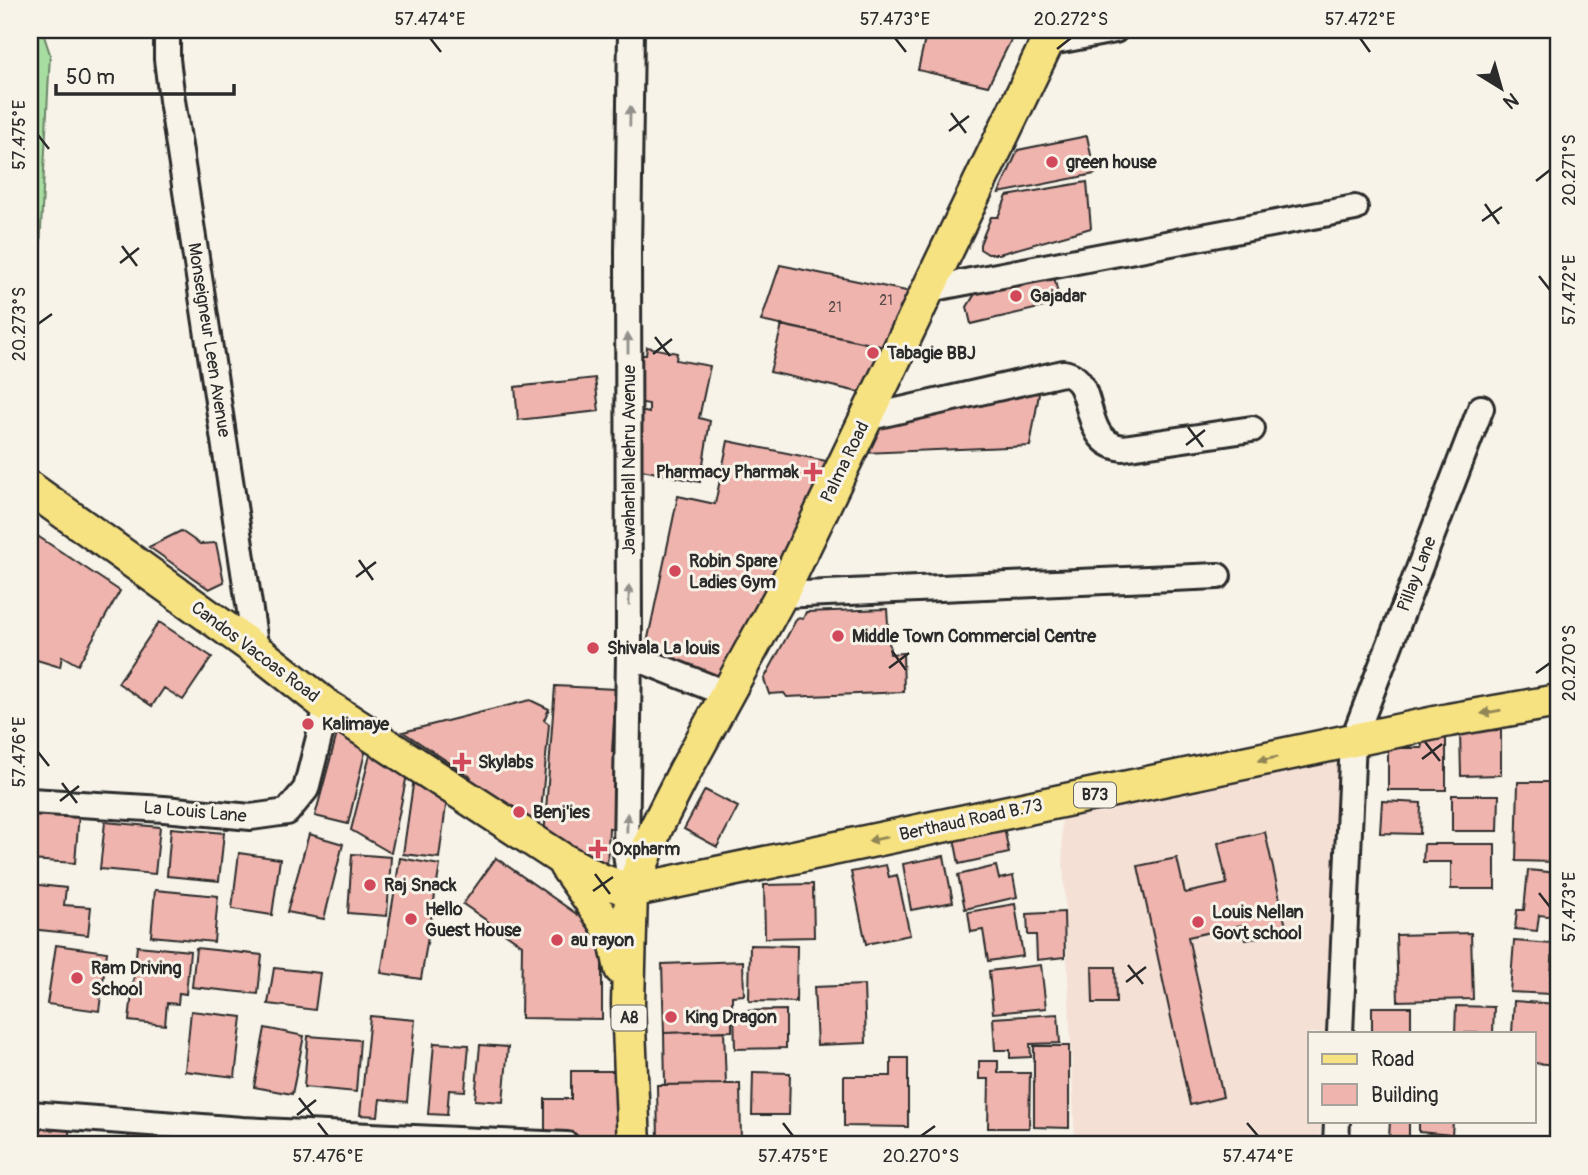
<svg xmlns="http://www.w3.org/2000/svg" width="1588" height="1175" font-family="Pangolin,sans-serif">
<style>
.built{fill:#f5e0d6}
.green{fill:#a7dda0;stroke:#698466;stroke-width:2}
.building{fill:#efb4ad;stroke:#2b2b2b;stroke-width:2}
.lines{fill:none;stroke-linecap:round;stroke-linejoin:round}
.minor-casing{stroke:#2b2b2b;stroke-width:30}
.major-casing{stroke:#2b2b2b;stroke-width:37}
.minor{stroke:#f7f3e8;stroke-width:24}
.major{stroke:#f7e281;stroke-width:32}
.oneway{fill:#918f8a}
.oneway2{fill:#918656}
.ticks{fill:none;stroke:#2b2b2b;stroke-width:2.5}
.poi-dot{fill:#d1495b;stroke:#f7f3e8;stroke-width:2.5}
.labels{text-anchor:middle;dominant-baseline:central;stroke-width:6;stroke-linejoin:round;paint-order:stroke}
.number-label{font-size:14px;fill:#5c4d4c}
.shield{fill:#f7f3e8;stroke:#686764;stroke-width:2}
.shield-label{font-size:16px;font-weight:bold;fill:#2b2b2b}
.poi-label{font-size:18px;font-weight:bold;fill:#2b2b2b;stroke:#f7f3e8;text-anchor:start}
.street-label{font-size:18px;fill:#2b2b2b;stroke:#f7f3e8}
.neatline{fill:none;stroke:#2b2b2b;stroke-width:2.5}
.ticks-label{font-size:18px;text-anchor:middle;fill:#2b2b2b}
</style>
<rect width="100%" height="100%" fill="#f7f3e8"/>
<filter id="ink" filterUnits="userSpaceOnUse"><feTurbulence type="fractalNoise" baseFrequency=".0143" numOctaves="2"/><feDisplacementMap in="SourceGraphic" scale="14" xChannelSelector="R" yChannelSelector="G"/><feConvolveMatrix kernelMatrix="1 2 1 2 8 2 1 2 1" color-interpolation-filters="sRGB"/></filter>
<g filter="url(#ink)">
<!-- built -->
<path class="built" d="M1338,757l-13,276h-15v88h11l-1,24 -245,-2 -14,-332z"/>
<!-- green -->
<path class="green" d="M30,30h12l8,24 -20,389z"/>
<!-- building -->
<path class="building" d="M927,30h77l11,2 -27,54 -70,-16z
M1087,136l8,38 -96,19 19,-43z
M1087,182l4,46 -92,26h-11l-8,-5v-5l11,-27h7l9,-21z
M780,265l131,27 -26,55 -124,-26z
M1053,272l7,31 -89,21 -4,-17 11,-18z
M782,325l103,22 -22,46 -93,-21z
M647,347l30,6 -1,7 34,6 -11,52 11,3 -10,61 -63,-13 -1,-59 13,3v-9l-12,-2 -1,-47h10z
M595,378l4,33 -81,9 -3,-33z
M1040,388l-10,58 -166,7 12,-27z
M728,441l103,21 -110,224 -67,-33 -7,-10 31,-147 37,8z
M30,531l90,60 -42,74 -16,-9 -2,11 -30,-9z
M181,531l19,13 16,-1 8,39 -15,7 -60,-42z
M887,609l3,45 13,-1 1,39 -117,5 -3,-4 -15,1 -5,-15 33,-61 6,1 3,-7z
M159,622l53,35 -29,43 -19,-12 -12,18 -34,-23z
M555,686l61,3 -4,63h9l-5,77 -7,-1 -2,39 -63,-29z
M530,700l19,9 -5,11 5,4 -10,110 -73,-48 5,-9 -68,-45z
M338,730l30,10 -20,84 -33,-8z
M1501,730v45l-40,1 -1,-45z
M1421,738h25v52h-58v-42h34z
M372,747l36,23 -17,83 -40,-23z
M415,771l33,20 -9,67 -36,-4z
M1518,782h39l-2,80 -39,-1z
M705,790l33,17 -21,40 -33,-18z
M1452,795h47l-1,36h-46z
M1382,801l39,2 -1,31 -40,-1z
M30,809l49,4 -4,50 -45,-3z
M105,822l55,5 -5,47 -55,-5z
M1003,822l6,31 -50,11 -6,-31z
M171,828l53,5 -5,48 -52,-5z
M1265,832l22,99 -41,9 -4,-15 -54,12 35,160 -33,8 -52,-239 39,-8 8,35 42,-9 -9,-41z
M309,834l34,10 -19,75 -37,-7z
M1424,844h71v45h-44v-27h-28z
M239,853l41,6 -8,56 -40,-6z
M352,854l39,3 -4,59 -39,-3z
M944,856l9,46 -42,8 -8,-46z
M400,858l40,7 -19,114 -40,-6z
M496,858l92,64 10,14 4,16v67l-81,-1 1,-73 -59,-41z
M886,865l3,12 8,-2 13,60 -44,9 -15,-72z
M996,866l3,13 14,-3 4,21 -52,12 -7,-34z
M1528,870l30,3v44l-19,-2 -2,16 -22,-2 2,-19h7z
M30,884l36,4 -2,17 27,2 -3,28 -58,-6z
M813,884l1,53 -49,1 -1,-53z
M155,890l63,6 -4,46 -63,-6z
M1015,904l8,52 -35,5 -5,-31 -12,2 -3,-20z
M1064,912l1,45 -28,3 -1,-25h-8l-1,-21z
M1471,933l2,66 -75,2 -2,-66z
M1514,941l39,3 -3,50 -40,-2z
M56,945l51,7 -8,59 -52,-7z
M750,945l47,1 -1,56 -47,-1z
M137,946l53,5 -4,43 -7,-1 -1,11 -11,-1 -2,22 -36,-4z
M196,948l66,7 -4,39 -66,-7z
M743,961l1,34 -12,1v35l-68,2 -2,-69z
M1041,965l5,43 -53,5 -4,-42z
M1092,967h23l1,36h-23z
M274,968l46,5 -5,37 -47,-6z
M864,985l2,58 -49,2 -3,-58z
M1514,1001l44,3v61l-24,-2v-30h-22z
M1456,1006l38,1 -1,26h-38z
M1372,1007h39v26h-39z
M786,1010v38l-51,1 -1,-38z
M191,1011l51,6 -7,60 -50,-6z
M1058,1014l2,29 -30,1 1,13 -21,1v-8h-15l-2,-32z
M370,1016l45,4 -8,82 -27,-3 -2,17 -18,-1z
M265,1028l39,8 -12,58 -38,-7z
M724,1031l2,53 -61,1 -1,-52z
M308,1036l52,4 -4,52 -52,-5z
M434,1043l35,2 -4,46 -16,-1 -2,25 -19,-1z
M480,1045l28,2 -5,55 -28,-2z
M1034,1046h35v82l-35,-1z
M891,1058h17v69l-64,-1v-50h47z
M979,1061h19v12h32l-1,55h-41l1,-49h-10z
M571,1071h49v72h-75v-44h26z
M753,1072l37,1 -1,42h-37z
M726,1084h14l1,58 -83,1 -1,-58z
M1390,1121h19v18l-20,-1z
M1419,1121h34l-1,14 -33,-3z
M33,1124l36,1v20h-37z
M130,1125l74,6 -1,14h-75z"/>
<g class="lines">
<defs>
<path id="minor" d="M167,30v29l5,41 84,550
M1046,43l69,-13
M929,289l426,-81
M866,418l197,-45c37,5 14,69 60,75l129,-19
M781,595l437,-19
M629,655l98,39
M30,801l134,8 87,8 36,-5 19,-23 21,-83
M631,890l-5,-37 3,-198 -1,-404 3,-221
M1340,1033l13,-293 128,-332
M30,1114l212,16 325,15
M1336,1145l1,-24"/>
<path id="major" d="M30,488l226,162 71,56 233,152 41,22 30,11 818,-171 109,-19
M565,865l39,55 11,21 6,28
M634,1145l-6,-141 3,-113 26,-65 28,-55 96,-176 272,-565"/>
</defs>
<!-- minor casing -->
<use href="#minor" class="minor-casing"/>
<!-- major casing -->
<use href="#major" class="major-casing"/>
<!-- minor -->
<use href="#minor" class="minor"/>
<!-- major -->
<use href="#major" class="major"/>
</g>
<!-- one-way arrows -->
<defs><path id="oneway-solid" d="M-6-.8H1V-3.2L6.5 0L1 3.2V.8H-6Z" transform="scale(1.75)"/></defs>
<g class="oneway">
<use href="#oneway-solid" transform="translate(630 116) rotate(-89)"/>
<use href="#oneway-solid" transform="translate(628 343) rotate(-90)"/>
<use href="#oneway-solid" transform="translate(629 595) rotate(-90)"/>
<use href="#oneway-solid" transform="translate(627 823) rotate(-89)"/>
</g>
<g class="oneway2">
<use href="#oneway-solid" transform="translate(1491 712) rotate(170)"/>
<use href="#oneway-solid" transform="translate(1268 759) rotate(168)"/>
<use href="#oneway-solid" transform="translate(878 839) rotate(168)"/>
</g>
</g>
<!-- ticks -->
<path class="ticks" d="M430,38l11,14M895,38l11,14M1360,38l10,14M1057,49l14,-11M951,113l15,20M949,131l20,-15M38,135l11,14M1536,181l14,-11M1485,204l14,20M1482,221l20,-14M122,246l15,20M120,263l19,-15M1539,276l11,14M38,324l14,-10M655,337l15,19M653,354l19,-15M1188,427l15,20M1186,445l19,-15M359,560l14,20M356,577l20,-15M892,651l14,19M889,668l20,-15M1536,673l14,-10M1425,742l15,19M38,752l11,14M1422,759l20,-15M62,783l15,20M60,801l19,-15M595,874l15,20M593,891l20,-14M1539,893l11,14M1128,965l15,19M1126,982l20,-15M299,1098l15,19M297,1115l19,-15M318,1123l10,13M783,1123l10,13M1247,1123l11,13M921,1136l14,-10"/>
<!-- markers -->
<g class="poi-dot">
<circle cx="1052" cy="162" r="7"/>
<circle cx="1016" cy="296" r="7"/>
<circle cx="873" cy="353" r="7"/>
<path d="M809.5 461.5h7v7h7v7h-7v7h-7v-7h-7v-7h7z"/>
<circle cx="675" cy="571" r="7"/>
<circle cx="838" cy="636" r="7"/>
<circle cx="593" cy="648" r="7"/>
<circle cx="308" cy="724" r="7"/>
<path d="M458.5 751.5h7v7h7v7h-7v7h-7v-7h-7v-7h7z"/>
<circle cx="519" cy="812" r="7"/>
<path d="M594.5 838.5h7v7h7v7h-7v7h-7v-7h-7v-7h7z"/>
<circle cx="370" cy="885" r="7"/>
<circle cx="411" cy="919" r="7"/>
<circle cx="1198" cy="922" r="7"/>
<circle cx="557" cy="940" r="7"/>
<circle cx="77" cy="978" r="7"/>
<circle cx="671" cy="1017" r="7"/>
</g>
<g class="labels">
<!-- number labels -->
<g class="number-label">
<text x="886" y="300">21</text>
<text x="835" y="307">21</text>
</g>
<!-- shield labels -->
<g class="shield">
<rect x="1074" y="782.5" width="42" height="25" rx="5"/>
<rect x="611.5" y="1005.5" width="35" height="25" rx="5"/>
</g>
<g class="shield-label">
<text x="1095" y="795">B73</text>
<text x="629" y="1018">A8</text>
</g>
<!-- poi labels -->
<g class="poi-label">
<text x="1066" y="162">green house</text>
<text x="1030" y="296">Gajadar</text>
<text x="887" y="353">Tabagie BBJ</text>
<text x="799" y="472" text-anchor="end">Pharmacy Pharmak</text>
<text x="689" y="561">Robin Spare<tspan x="689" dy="21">Ladies Gym</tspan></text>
<text x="852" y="636">Middle Town Commercial Centre</text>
<text x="607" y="648">Shivala La louis</text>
<text x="322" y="724">Kalimaye</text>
<text x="478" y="762">Skylabs</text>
<text x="533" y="812">Benj'ies</text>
<text x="612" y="849">Oxpharm</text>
<text x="384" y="885">Raj Snack</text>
<text x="425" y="909">Hello<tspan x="425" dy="21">Guest House</tspan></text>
<text x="1212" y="912">Louis Nellan<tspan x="1212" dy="21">Govt school</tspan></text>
<text x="571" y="940">au rayon</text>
<text x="91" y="968">Ram Driving<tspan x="91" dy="21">School</tspan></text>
<text x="685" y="1017">King Dragon</text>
</g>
<!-- street labels -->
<g class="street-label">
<text transform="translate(209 340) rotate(81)">Monseigneur Leen Avenue</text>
<text transform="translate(629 460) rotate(-90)">Jawaharlall Nehru Avenue</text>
<text transform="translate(845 462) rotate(-64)">Palma Road</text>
<text transform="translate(1417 574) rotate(-69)">Pillay Lane</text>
<text transform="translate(255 652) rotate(37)">Candos Vacoas Road</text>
<text transform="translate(195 812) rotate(5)">La Louis Lane</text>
<text transform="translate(971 820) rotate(-12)">Berthaud Road B.73</text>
</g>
</g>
<!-- margin -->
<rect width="1588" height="1175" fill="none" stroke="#f7f3e8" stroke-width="77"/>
<!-- legend -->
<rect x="1308" y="1032" width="228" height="91" fill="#f7f3e8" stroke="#a5a39c" stroke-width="2"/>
<rect x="1322" y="1054" width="35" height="10" fill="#f7e281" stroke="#a5a39c" stroke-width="2"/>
<text x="1371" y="1066" font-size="21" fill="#2b2b2b">Road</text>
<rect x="1322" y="1084" width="35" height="21" fill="#efb4ad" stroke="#a5a39c" stroke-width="2"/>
<text x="1371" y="1102" font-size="21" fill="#2b2b2b">Building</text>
<!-- north arrow -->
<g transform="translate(1501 88) rotate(143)" stroke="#f7f3e8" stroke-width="5" paint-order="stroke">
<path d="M0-5L12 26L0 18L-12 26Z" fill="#2b2b2b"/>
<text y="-10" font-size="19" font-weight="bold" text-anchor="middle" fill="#2b2b2b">N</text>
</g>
<!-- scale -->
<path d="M56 84v10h178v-10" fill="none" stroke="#2b2b2b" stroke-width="3.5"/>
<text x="66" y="84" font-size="21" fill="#2b2b2b" stroke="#f7f3e8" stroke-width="5" paint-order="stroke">50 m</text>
<rect x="38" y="38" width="1512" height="1098" class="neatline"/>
<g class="ticks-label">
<text x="430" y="25">57.474°E</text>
<text x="895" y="25">57.473°E</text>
<text x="1071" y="25">20.272°S</text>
<text x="1360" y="25">57.472°E</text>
<text transform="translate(19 135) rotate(-90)" y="6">57.475°E</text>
<text transform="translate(1569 170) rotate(-90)" y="6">20.271°S</text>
<text transform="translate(1569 290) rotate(-90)" y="6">57.472°E</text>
<text transform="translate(19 324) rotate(-90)" y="6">20.273°S</text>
<text transform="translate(1569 663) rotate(-90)" y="6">20.270°S</text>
<text transform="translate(19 752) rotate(-90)" y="6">57.476°E</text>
<text transform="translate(1569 907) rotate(-90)" y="6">57.473°E</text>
<text x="328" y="1162">57.476°E</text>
<text x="793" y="1162">57.475°E</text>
<text x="921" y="1162">20.270°S</text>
<text x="1258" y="1162">57.474°E</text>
</g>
</svg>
